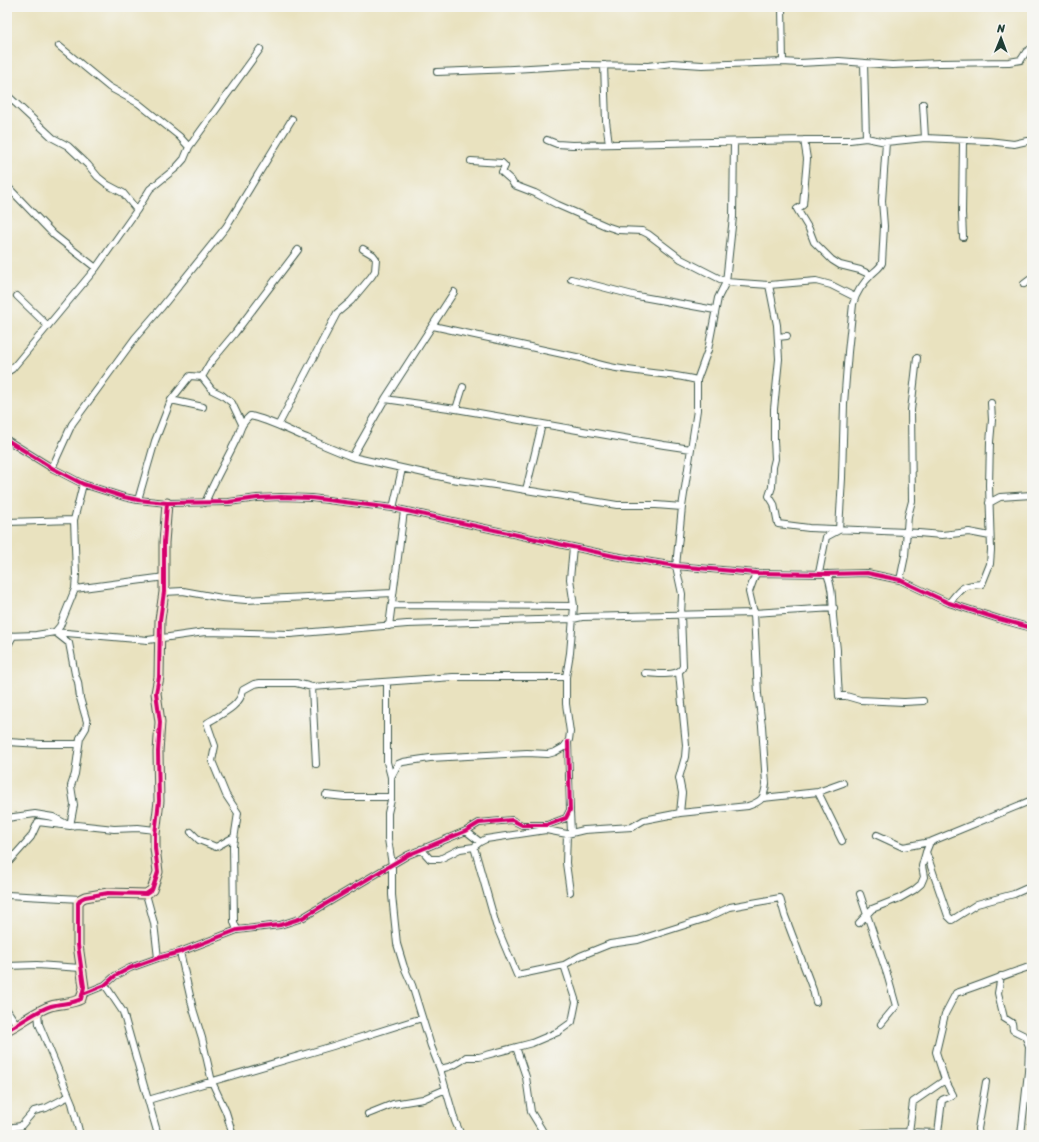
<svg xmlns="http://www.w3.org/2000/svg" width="1039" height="1142" font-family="Sriracha,sans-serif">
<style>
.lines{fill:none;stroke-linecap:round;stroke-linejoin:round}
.street-casing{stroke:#3d5649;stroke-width:8}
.secondary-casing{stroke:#3d5649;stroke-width:11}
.street{stroke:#fff;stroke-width:6}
.secondary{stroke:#fde3d1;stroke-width:9}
.cycleway-casing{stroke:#f6f6f2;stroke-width:6}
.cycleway{stroke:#d6006c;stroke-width:4}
</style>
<rect width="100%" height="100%" fill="#f6f6f2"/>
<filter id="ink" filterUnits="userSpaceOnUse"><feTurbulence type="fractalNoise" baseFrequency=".025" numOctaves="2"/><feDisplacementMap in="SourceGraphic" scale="8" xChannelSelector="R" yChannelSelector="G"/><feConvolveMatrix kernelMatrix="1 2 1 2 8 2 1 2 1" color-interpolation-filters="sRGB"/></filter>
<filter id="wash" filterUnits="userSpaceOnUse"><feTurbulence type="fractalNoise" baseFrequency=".012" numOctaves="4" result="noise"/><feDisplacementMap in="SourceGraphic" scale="16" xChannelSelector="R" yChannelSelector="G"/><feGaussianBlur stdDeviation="0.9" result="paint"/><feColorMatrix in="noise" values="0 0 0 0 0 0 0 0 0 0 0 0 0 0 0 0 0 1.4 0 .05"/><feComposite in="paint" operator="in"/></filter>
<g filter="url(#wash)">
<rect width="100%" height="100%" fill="#e9e2bf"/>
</g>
<g filter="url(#ink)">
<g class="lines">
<defs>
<path id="street" d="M782,7l1,55
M59,46l50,41 29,16 41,33 10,11
M864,63l2,75
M604,65l2,56 3,23
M437,72l76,-3 68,-4 67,1 24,-3 30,2 81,-3 16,1 40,-2 53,4 48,-2 69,-1 12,-2 5,-8 6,-4
M7,95l46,43 15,8 20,19 10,12 10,8 15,8 14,17
M923,104l2,34
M547,140l10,4 15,1 232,-5h46l16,-2 20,4 39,-4 63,3 26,3 13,-3h5
M804,140l3,19 -4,46 -6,4 12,20 5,13 18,18 8,5 20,5 11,5
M471,161l31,2 3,3 -3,6 9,8 3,5 21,8 23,12 48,21 12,4 24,1 6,3 33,25 45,23 43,3 47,-4 15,4 24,12
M7,186l47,49 42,33 41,-58 13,-21 26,-21 8,-9 5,-12 71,-98
M963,237l-1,-24 1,-73
M571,279l66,17 78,14
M1024,284l8,-6
M769,285l8,40 2,34 -5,50v31l1,19 -2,8 -1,20 -3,9 5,8 4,20 31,4 97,4 36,3 27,-3 21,4
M454,292l-69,107 -33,58 99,22 44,6 122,20h39l26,2
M17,296l31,30
M433,326l148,32c28,12 58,13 88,17 9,1 19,3 28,5
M778,337l9,-1
M7,372l5,-3 84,-101
M202,377l8,-14 25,-30 63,-83
M202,377l10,13 10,5 10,8 10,21
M385,399l71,10 208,36 27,4
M171,400l19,-24 12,1
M456,409l7,-22
M279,424l58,-111 14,-12 20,-24 4,-6 1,-12 -3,-4 -10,-6
M7,440l45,28 31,16 41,13 14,3 29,3 62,-1 28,-4 24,-1 30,1 82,10 221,48 62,10 80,7 71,1 40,-1 33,7 49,23 50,16 33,9
M52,468l20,-44 63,-86 26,-30 65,-81 66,-108
M526,490l16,-66
M138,500l17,-59 16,-41 32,7
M205,503c9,-22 21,-42 31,-63 6,-12 3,-14 14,-24 20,4 37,14 57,22 15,7 30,13 45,19
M989,503l11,-6 32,-2
M393,508l9,-39
M7,522l67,-2
M819,573l7,-36 13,-7 3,-52 2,-74 4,-52 5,-48c3,-11 11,-22 19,-30 4,-4 8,-6 10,-11l2,-37 -2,-25 4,-59
M827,574c6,15 5,27 6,42 1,12 3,23 4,34 0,15 1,31 2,46h7l14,4 44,2 19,-1
M900,580l5,-24 3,-40 4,-15 -1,-91 6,-52
M75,589l90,-12
M164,592l19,-1 39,7 24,2 147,-7
M949,603c12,-15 13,-18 33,-19l8,-20 1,-14 -2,-65 1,-43 2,-22 -1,-17
M392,605l182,1
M389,626l15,-115
M55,632l5,-6 15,-37 1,-15 -2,-54 9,-36
M7,636l29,-1 19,-3 93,8 57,-8 85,2 117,-10 166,-5 9,-2 172,-4 80,-5
M7,647l6,-11
M645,673c10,0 35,5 38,-7l-2,-51 1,-21 -6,-28 6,-59 15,-97v-30l11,-30 10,-52 8,-16 7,-65 1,-75
M679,673l7,72 -1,12 -6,21 3,15 -2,20
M387,682v80l4,15v23l-3,13v26l4,26v30l5,49 7,23 8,18 19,61 9,23 15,52 6,14
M312,687l4,77
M7,742l34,2h38
M391,777l7,-13 5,-2 27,-4 97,-5 21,1 7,-2 9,-5 5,-7 1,-8 -4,-28v-27l4,-24 4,-47 -4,-27 3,-32
M818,792l24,49
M326,795l19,2h46
M763,798l55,-6 25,-9
M570,812l1,20
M7,818l28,-4 18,3 17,9 7,-1 37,4 24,-1 17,2
M466,831l14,11
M191,832l8,8 17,7 18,-10
M567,834l-1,29 4,29
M877,835l26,12 27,-5
M474,847l22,78 21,50 47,-10 16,-9 30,-12 28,-4 69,-22 23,-11 50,-9 5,18 28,74 3,12
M421,849l9,10h10l20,-10 14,-2 6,-5 6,-3 60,-9 21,4 17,-4 48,-3 12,-7 36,-7 68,-7c14,-5 16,-7 18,-22l-4,-58 -4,-32 -4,-81 -5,-21 7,-19
M926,852l22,64 4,4 25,-16 37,-10 18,-8
M7,864l24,-27 7,-15 32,4 4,-21 -3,-19 4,-12 5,-36 6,-10 1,-6 -7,-24 -2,-16 -3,-8 -6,-31 -14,-11
M146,894l8,29 4,35
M860,894l27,80 9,32 -15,18
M7,895l74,4
M859,923l13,-14 28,-11 14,-8 7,-6 3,-7 -2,-11 4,-14 4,-10 102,-42
M237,930l-3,-8 -1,-76 5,-33 -12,-18 -14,-34 3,-15 -8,-23c14,-9 33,-16 36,-33l11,-6 6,-1h36l16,4 141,-10h113
M180,952l13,57 9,29 10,44 14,30 7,23
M7,966l30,-1 44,3
M1001,976l-3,17 6,25 8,5 1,7 12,6 4,10 -1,26 -7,63
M105,985l18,27 35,123
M83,994l22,-9 10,-9 15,-8 28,-10 22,-6 57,-22 43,-5 22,-7 106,-63 58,-24 13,-8 33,-3 10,5h25l19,-7 4,-8 -2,-68
M7,1010l10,15
M38,1012l1,12 33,79 8,32
M516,1047l10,30 5,35 11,18 1,5
M440,1069c11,-2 19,-5 26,-12h13l53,-14 26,-11 14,-10 4,-20 -12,-37
M945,1080l-9,-28 9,-38 11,-21c26,-8 50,-19 76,-27
M148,1100l185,-54 89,-28
M368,1114l25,-10 30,-5 23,-10
M7,1128l14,-2 13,-15 12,-3 23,-12
M909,1132l29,1
M863,1135l-1,-2 47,-1 4,-30 32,-22 8,15 -11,5 -4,33 4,2
M979,1135l-1,-6 8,-47"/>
<path id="secondary" d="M7,1030c15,-7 30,-20 44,-24 10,-3 21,-2 30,-7l3,-12 -6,-42v-42l3,-4 4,-2 23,-4 38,1 6,-4 6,-18 -3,-24v-14l4,-33 -1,-49 2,-30 -4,-29 3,-16 1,-57 4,-28v-49l3,-40"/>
</defs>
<!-- street casing -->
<use href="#street" class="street-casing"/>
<!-- secondary casing -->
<use href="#secondary" class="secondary-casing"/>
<!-- street -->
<use href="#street" class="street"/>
<!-- secondary -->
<use href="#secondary" class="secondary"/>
<defs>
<path id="cycleway" d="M7,440l45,28 31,16 41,13 14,3 29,3 62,-1 28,-4 24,-1 30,1 82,10 221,48 62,10 80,7 71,1 40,-1 33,7 49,23 50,16 33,9
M83,994l22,-9 10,-9 15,-8 28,-10 22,-6 57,-22 43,-5 22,-7 106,-63 58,-24 13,-8 33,-3 10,5h25l19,-7 4,-8 -2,-68
M7,1030c15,-7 30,-20 44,-24 10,-3 21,-2 30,-7l3,-12 -6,-42v-42l3,-4 4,-2 23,-4 38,1 6,-4 6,-18 -3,-24v-14l4,-33 -1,-49 2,-30 -4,-29 3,-16 1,-57 4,-28v-49l3,-40"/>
</defs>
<!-- cycleway casing -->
<use href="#cycleway" class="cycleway-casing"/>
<!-- cycleway -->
<use href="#cycleway" class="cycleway"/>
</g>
</g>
<!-- margin -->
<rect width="1039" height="1142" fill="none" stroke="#f6f6f2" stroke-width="24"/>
<!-- north arrow -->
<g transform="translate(1001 38) rotate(1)" stroke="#f6f6f2" stroke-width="3" paint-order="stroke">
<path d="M0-3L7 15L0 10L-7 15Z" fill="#1f3d34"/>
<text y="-6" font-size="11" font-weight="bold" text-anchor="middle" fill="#1f3d34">N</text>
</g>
</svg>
